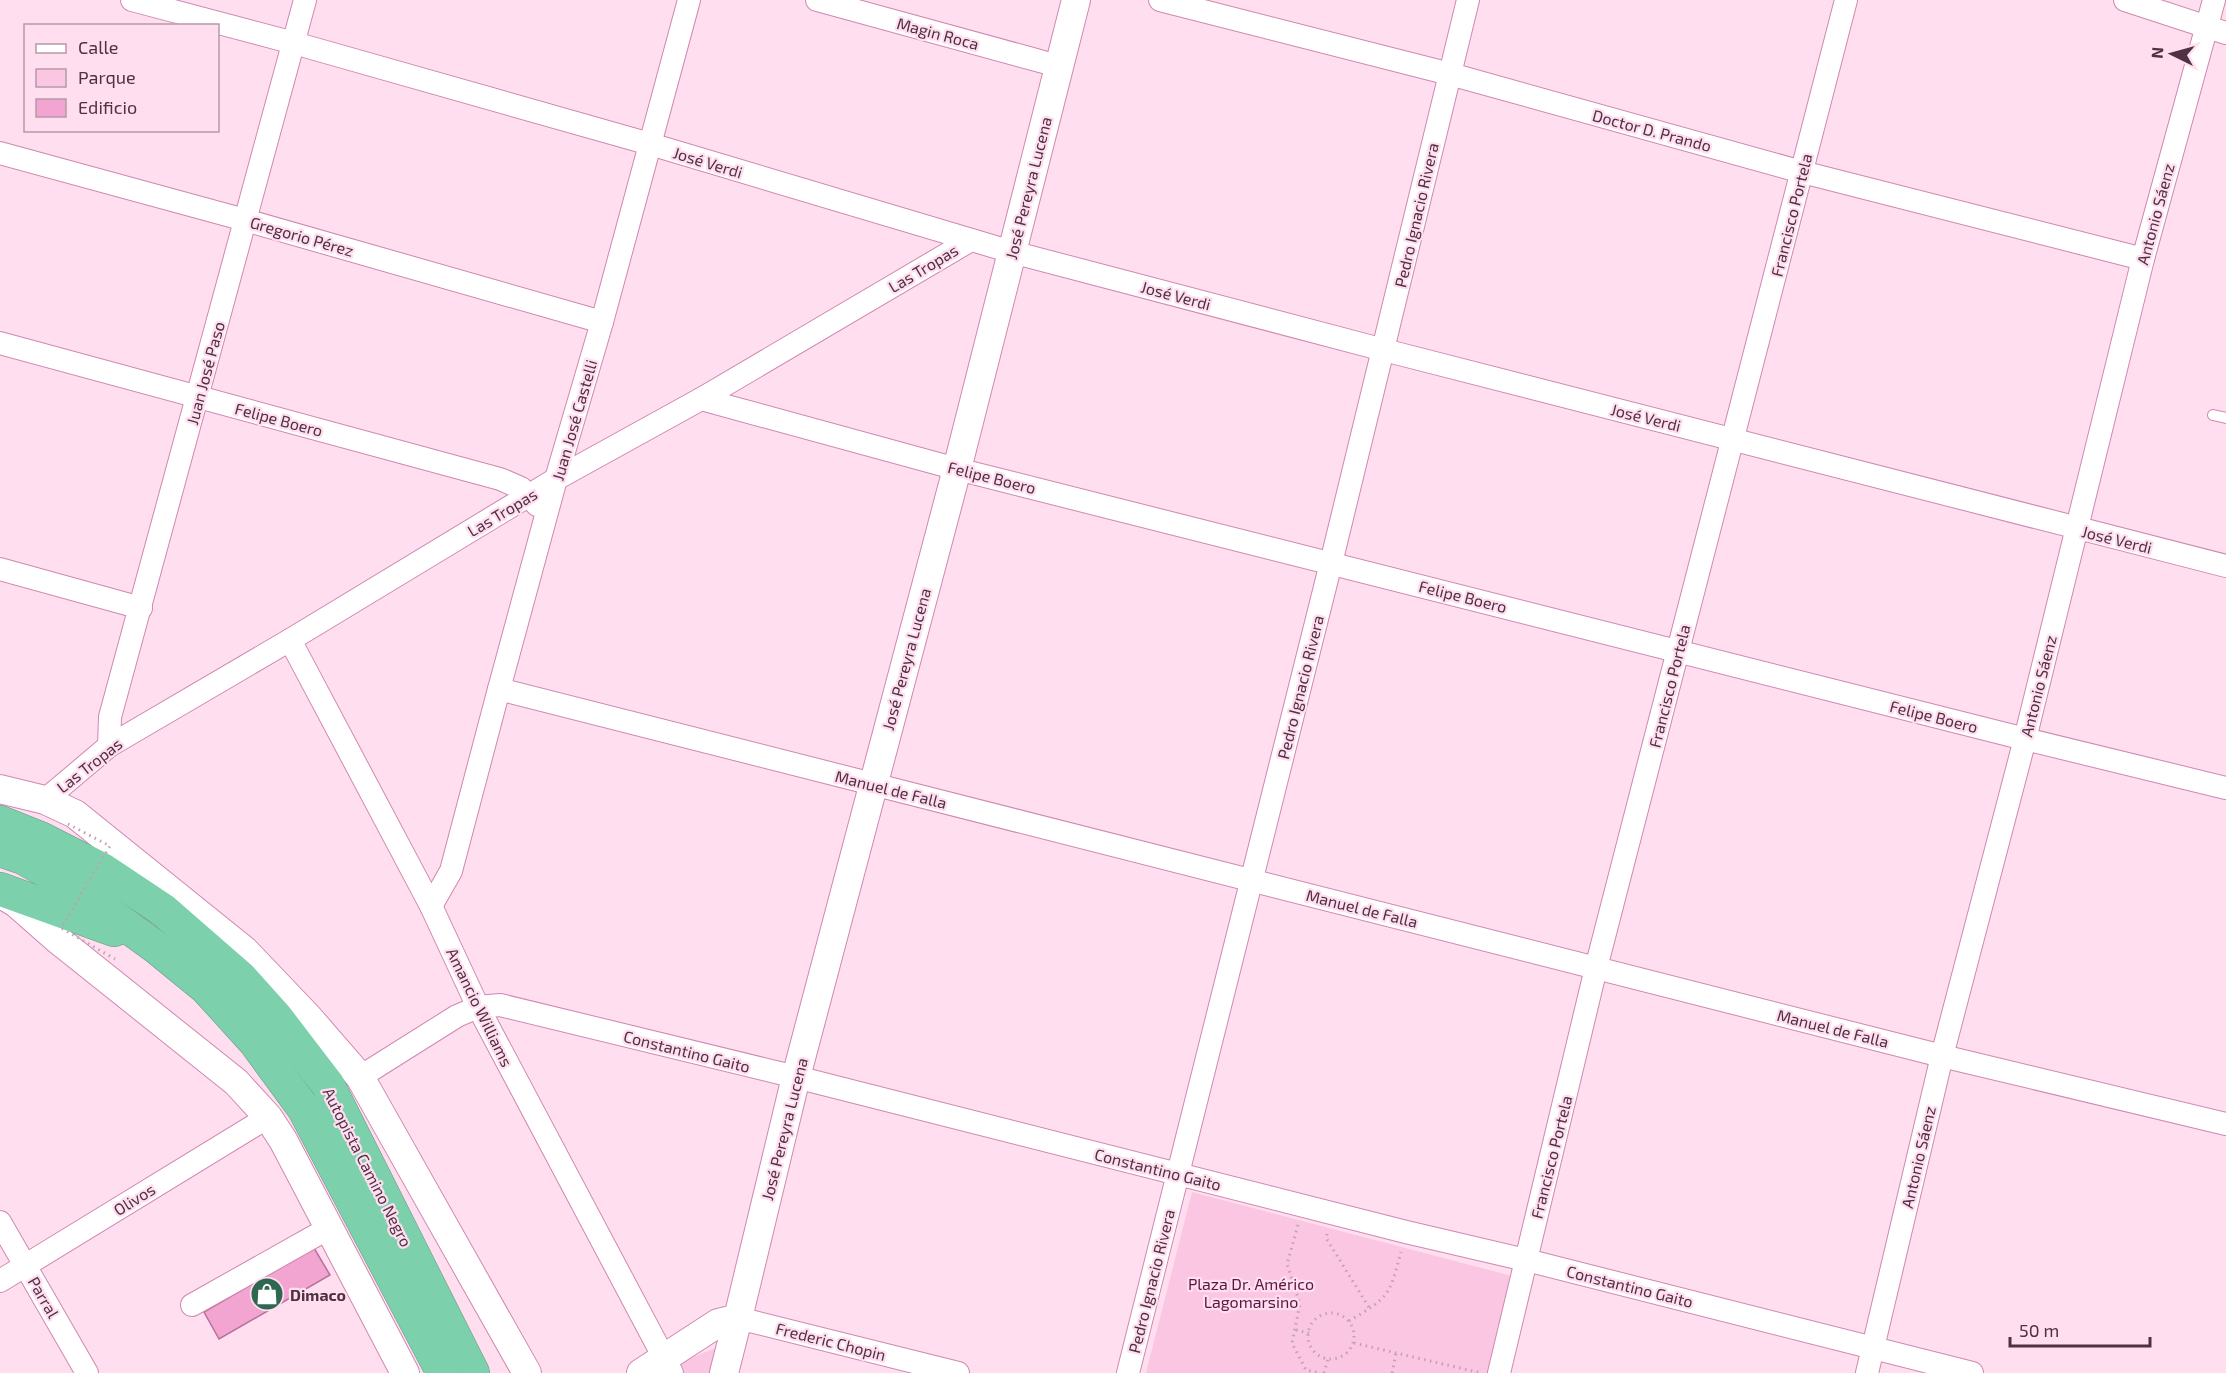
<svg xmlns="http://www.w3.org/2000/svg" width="2226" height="1373" font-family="'Exo 2',sans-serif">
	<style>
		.green { fill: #fac6e2 }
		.building { fill: #f2a5d0; stroke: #b8719a; stroke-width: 1.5 }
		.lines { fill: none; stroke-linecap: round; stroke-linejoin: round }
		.service-casing { stroke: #d187b1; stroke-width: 12 }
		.minor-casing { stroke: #d187b1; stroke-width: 24 }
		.tertiary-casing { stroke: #d187b1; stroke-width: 30 }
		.motorway-casing { stroke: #6d9887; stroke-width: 34 }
		.path { stroke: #c1a1b2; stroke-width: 3; stroke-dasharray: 1.5 4.5; stroke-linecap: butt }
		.service { stroke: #fff; stroke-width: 10 }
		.minor { stroke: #fff; stroke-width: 22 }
		.tertiary { stroke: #fff; stroke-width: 28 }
		.motorway { stroke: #7cd0ac; stroke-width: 33 }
		.path-bridge { stroke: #c1a1b2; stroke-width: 3; stroke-dasharray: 1.5 4.5; stroke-linecap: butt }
		.labels { text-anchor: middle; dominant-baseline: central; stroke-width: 4.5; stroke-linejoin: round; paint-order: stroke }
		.street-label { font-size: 16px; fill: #503143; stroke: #fedeef }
		.park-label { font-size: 16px; fill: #5a1542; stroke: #fedeef }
		.poi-label { font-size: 16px; font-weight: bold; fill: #503143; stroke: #fedeef; text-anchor: start }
	</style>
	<rect width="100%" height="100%" fill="#fedeef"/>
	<g class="green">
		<path d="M1192,1192l320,84 -25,97h-341z"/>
		<path d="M716,1348l-7,25h-25l-6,-10z"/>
	</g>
	<path class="building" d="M314,1248l16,27 -111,64 -15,-27z"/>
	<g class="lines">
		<defs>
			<path id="service" d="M2213,415l13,3"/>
			<g id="minor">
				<path d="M132,0l162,43 356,101 362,108 372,98 842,216"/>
				<path d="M817,0l241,66"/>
				<path d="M1160,0l290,74 352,98 341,87"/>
				<path d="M2125,0l101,33"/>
				<path d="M0,153l245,67 357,102"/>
				<path d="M0,343l500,136 21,9 16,17"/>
				<path d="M701,399l256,70 1068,270 201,49"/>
				<path d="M0,569l141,39"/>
				<path d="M290,640l141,266 47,101 194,366"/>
				<path d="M499,689l1443,367 284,68"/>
				<path d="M109,746l1,-29 195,-717"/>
				<path d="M45,800l64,-54 181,-106 266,-161 145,-80 270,-159"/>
				<path d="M431,906l20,-35 48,-182 57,-210 46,-157 87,-322"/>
				<path d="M360,1077l97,-61 21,-9 22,-2 296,72 610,155 120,28 446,113"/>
				<path d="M0,1222l87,151"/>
				<path d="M0,1281l268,-164"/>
				<path d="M192,1305l137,-77"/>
				<path d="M738,1318l220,55"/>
				<path d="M1128,1373l203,-810 137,-563"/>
				<path d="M1499,1373l97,-405 250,-968"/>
				<path d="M1867,1373l75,-317 83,-317 118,-480 71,-259"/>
			</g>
			<g id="tertiary">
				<path d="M0,789l45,11 30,14 170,137 63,66 52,60 167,296"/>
				<path d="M4,896l12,7 41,36 179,143 32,35 15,23 122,233"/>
				<path d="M641,1373l77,-50 20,-5 58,-241 161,-608 119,-469"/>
				<path d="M724,1373l14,-55"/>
			</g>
			<g id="motorway">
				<path d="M0,822l40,16 63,32 60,40 78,68 35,39 52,68 145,288"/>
				<path d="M0,850l23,8 43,24 91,66 49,40 49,54 49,67 139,264"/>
				<path d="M0,889l114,41"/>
			</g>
		</defs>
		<use href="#service" class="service-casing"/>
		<use href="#minor" class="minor-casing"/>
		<use href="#tertiary" class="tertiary-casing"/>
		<use href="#motorway" class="motorway-casing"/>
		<g class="path">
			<path d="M1298,1225l-11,39 13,40 -8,39 14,27 14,3"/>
			<path d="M1327,1234l-1,4 44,71"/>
			<circle cx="1331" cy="1336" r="23"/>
			<path d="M1349,1321c40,-24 40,-24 52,-69"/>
			<path d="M1296,1330l13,3"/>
			<path d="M1354,1343l127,30"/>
			<path d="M1324,1373l4,-14"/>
			<path d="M1392,1373l4,-20"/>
		</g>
		<use href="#service" class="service"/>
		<use href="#minor" class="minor"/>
		<use href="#tertiary" class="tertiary"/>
		<use href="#motorway" class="motorway"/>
		<path class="path-bridge" d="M68,824l42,22 -49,82 54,31"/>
	</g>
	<defs>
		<symbol id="shop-disc" viewBox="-11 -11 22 22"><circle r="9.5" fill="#2e6851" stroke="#fedeef"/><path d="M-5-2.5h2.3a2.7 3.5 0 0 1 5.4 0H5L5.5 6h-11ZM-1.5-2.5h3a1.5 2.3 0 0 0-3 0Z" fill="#fff"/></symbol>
	</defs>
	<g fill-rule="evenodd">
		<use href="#shop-disc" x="248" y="1275" width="38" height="38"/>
	</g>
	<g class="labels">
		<g class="street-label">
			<text transform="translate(938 33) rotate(15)">Magin Roca</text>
			<text transform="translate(1652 130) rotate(15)">Doctor D. Prando</text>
			<text transform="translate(708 162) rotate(17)">José Verdi</text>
			<text transform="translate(1028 188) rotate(-76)">José Pereyra Lucena</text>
			<text transform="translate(2155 214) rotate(-75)">Antonio Sáenz</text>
			<text transform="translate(1416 215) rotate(-77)">Pedro Ignacio Rivera</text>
			<text transform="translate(1791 215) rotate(-76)">Francisco Portela</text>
			<text transform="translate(302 236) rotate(16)">Gregorio Pérez</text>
			<text transform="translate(923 268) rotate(-31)">Las Tropas</text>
			<text transform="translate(1176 295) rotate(15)">José Verdi</text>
			<text transform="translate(205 373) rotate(-75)">Juan José Paso</text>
			<text transform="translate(1646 417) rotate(14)">José Verdi</text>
			<text transform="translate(279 419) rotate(15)">Felipe Boero</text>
			<text transform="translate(574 420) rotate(-74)">Juan José Castelli</text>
			<text transform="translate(992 477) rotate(14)">Felipe Boero</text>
			<text transform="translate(502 512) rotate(-31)">Las Tropas</text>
			<text transform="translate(2117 539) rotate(14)">José Verdi</text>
			<text transform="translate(1463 596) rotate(14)">Felipe Boero</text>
			<text transform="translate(906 659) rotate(-75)">José Pereyra Lucena</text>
			<text transform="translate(1669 686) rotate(-76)">Francisco Portela</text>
			<text transform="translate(2038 686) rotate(-76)">Antonio Sáenz</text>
			<text transform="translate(1300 687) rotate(-76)">Pedro Ignacio Rivera</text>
			<text transform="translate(1934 716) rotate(14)">Felipe Boero</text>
			<text transform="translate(89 765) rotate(-38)">Las Tropas</text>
			<text transform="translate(891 789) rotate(14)">Manuel de Falla</text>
			<text transform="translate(1362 908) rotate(14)">Manuel de Falla</text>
			<text transform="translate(480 1007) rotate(64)">Amancio Williams</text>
			<text transform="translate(1833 1028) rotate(14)">Manuel de Falla</text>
			<text transform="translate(687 1051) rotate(14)">Constantino Gaito</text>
			<text transform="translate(784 1129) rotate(-76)">José Pereyra Lucena</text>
			<text transform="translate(1551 1157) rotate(-76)">Francisco Portela</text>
			<text transform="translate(1918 1157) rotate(-77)">Antonio Sáenz</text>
			<text transform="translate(368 1167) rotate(63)">Autopista Camino Negro</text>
			<text transform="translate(1158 1169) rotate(14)">Constantino Gaito</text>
			<text transform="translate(134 1199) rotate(-32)">Olivos</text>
			<text transform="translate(1151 1281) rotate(-76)">Pedro Ignacio Rivera</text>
			<text transform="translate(1630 1286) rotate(14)">Constantino Gaito</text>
			<text transform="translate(44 1297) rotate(60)">Parral</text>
			<text transform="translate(831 1341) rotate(14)">Frederic Chopin</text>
		</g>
		<g class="park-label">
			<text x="1251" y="1283">Plaza Dr. Américo<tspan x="1251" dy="18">Lagomarsino</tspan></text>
		</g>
		<g class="poi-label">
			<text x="290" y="1294">Dimaco</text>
		</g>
	</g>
	<rect x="24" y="24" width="195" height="108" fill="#fedeef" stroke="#b899aa" stroke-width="1.5"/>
	<rect x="36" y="44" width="30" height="9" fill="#ffffff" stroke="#b899aa" stroke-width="1.5"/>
	<text x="78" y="54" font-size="18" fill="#503143">Calle</text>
	<rect x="36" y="69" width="30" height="18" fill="#fac6e2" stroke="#b899aa" stroke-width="1.5"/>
	<text x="78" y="84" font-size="18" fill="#503143">Parque</text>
	<rect x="36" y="99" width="30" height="18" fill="#f2a5d0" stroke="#b899aa" stroke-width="1.5"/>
	<text x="78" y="114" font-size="18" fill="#503143">Edificio</text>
	<g transform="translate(2172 54) rotate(275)" stroke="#fedeef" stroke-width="4.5" paint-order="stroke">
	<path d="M0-4.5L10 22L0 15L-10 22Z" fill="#503143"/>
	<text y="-9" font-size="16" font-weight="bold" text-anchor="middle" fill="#503143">N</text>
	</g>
	<path d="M2010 1337v9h140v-9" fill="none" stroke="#503143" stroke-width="3"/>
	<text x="2019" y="1337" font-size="18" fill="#503143" stroke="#fedeef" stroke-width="4.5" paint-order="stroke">50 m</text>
</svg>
